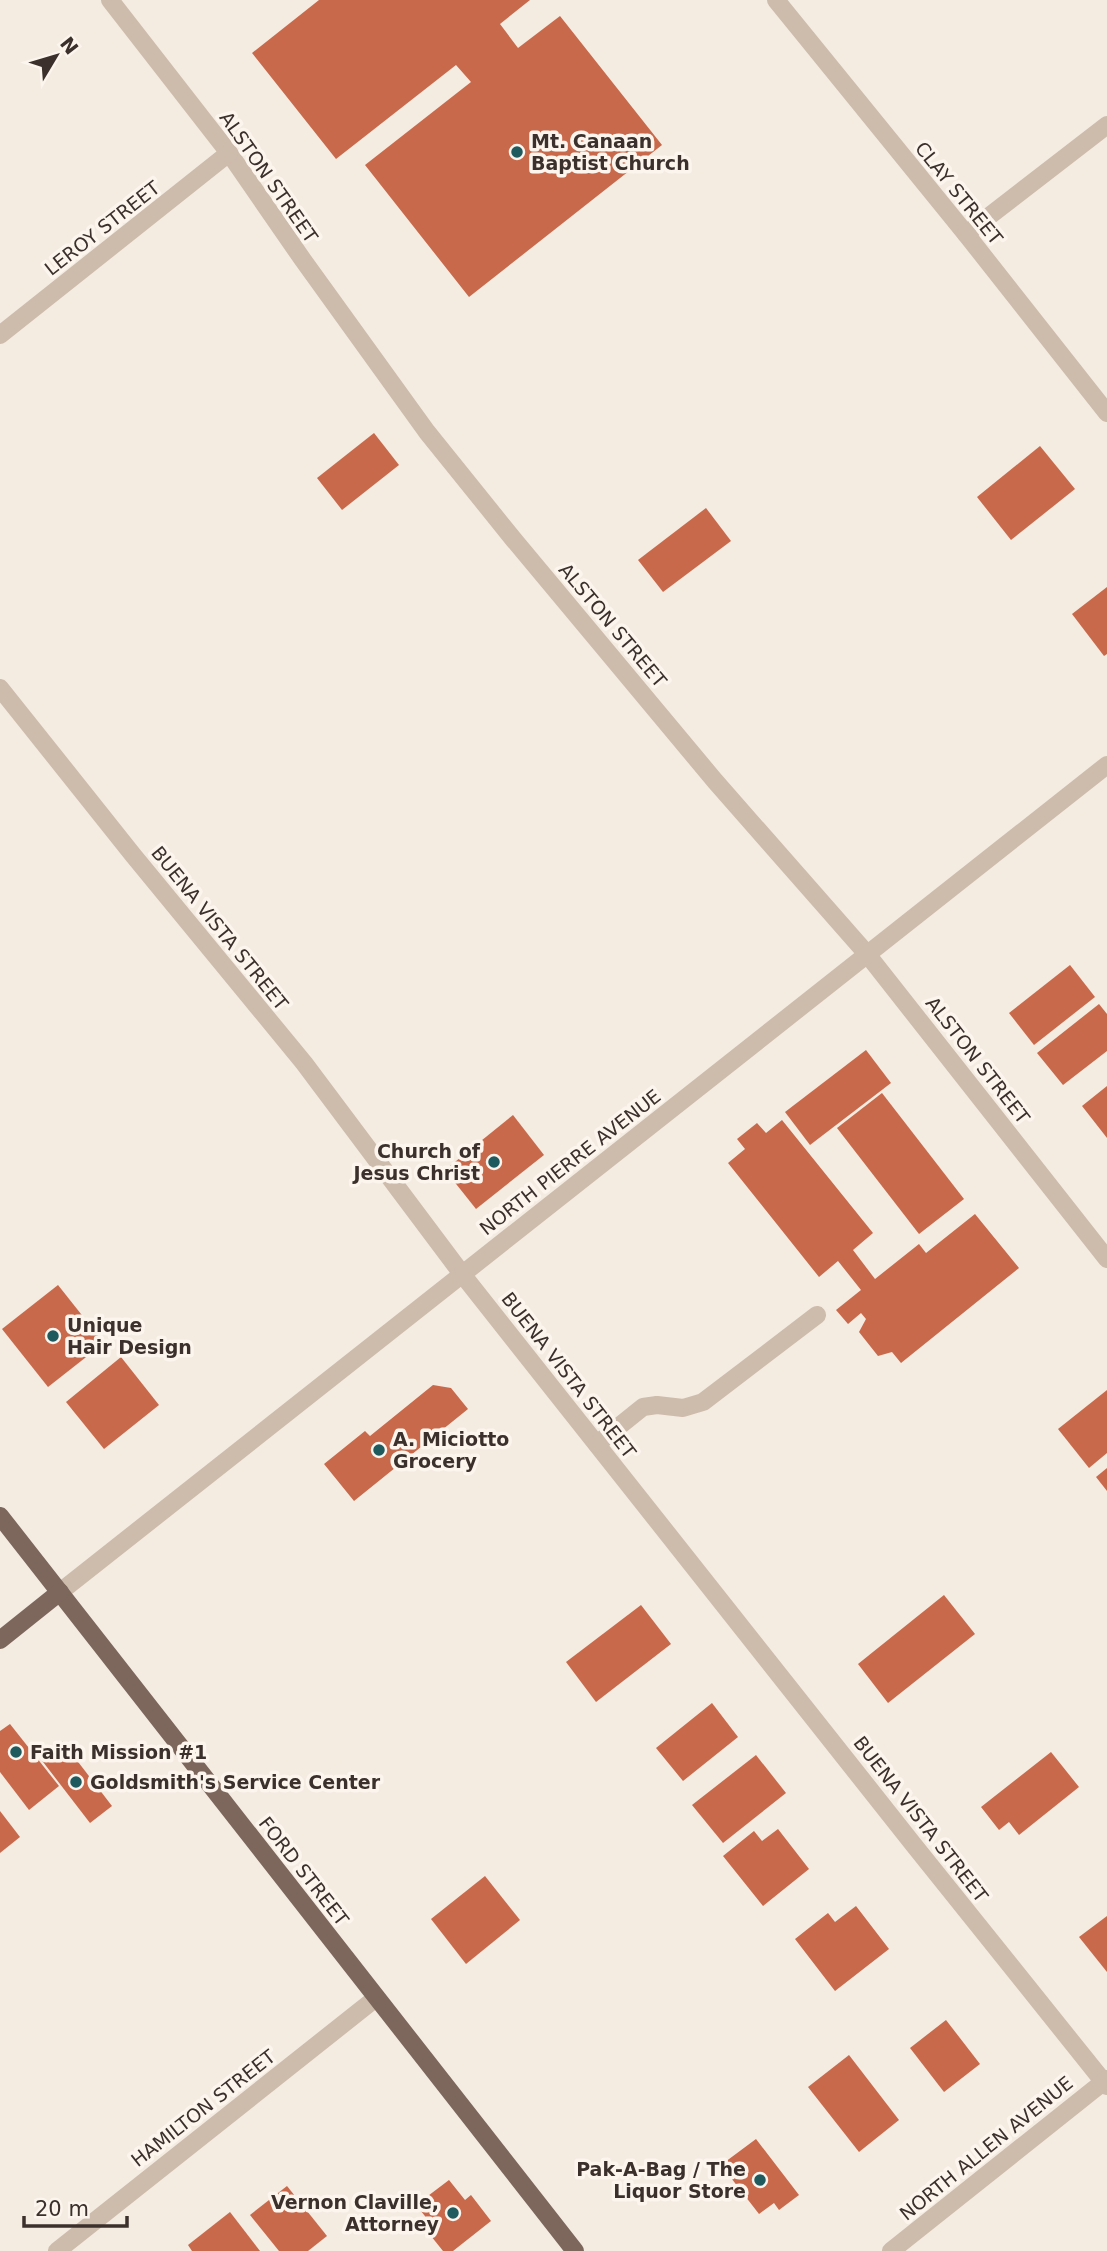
<svg xmlns="http://www.w3.org/2000/svg" width="1107" height="2251" font-family="'DejaVu Sans',sans-serif">
	<style>
		.building { fill: #c8694b }
		.lines { fill: none; stroke-linecap: round; stroke-linejoin: round }
		.minor { stroke: #cdbbac; stroke-width: 18 }
		.major { stroke: #7d675c; stroke-width: 18 }
		.poi-dot { fill: #1f5a5e; stroke: #fbf5ee; stroke-width: 2.5 }
		.labels { text-anchor: middle; dominant-baseline: central; stroke-width: 7; stroke-linejoin: round; paint-order: stroke }
		.poi-label { font-size: 19px; font-weight: bold; fill: #3b302b; stroke: #fbf5ee; text-anchor: start }
		.street-label { font-size: 19px; fill: #3b302b; stroke: #fbf5ee }
	</style>
	<rect width="100%" height="100%" fill="#f4ebe1"/>
	<g class="building">
		<path d="M319,0h211l-30,24 18,24 42,-32 102,129 -193,152 -104,-132 106,-83 -15,-17 -120,94 -84,-106z"/>
		<path d="M374,433l25,32 -57,45 -25,-32z"/>
		<path d="M1040,446l35,43 -64,51 -34,-43z"/>
		<path d="M706,508l25,33 -68,51 -25,-32z"/>
		<path d="M1107,587v67l-3,2 -32,-42z"/>
		<path d="M1070,965l25,32 -61,48 -25,-32z"/>
		<path d="M1099,1004l8,10v37l-44,34 -26,-32z"/>
		<path d="M866,1050l25,33 -81,62 -25,-33z"/>
		<path d="M1107,1086v52l-25,-32z"/>
		<path d="M882,1093l82,106 -45,35 -82,-106z"/>
		<path d="M513,1115l31,40 -68,54 -31,-39z"/>
		<path d="M782,1120l91,113 -20,17 22,29 44,-35 7,9 49,-39 44,54 -118,95 -9,-11 -14,4 -19,-24 7,-13 -5,-6 -13,11 -12,-14 25,-20 -23,-29 -19,16 -91,-114 17,-14 -8,-10 20,-16 9,10z"/>
		<path d="M58,1285l46,58 -56,44 -46,-58z"/>
		<path d="M121,1357l38,48 -55,44 -38,-47z"/>
		<path d="M433,1385l18,3 17,21 -114,92 -30,-37 41,-33 5,5z"/>
		<path d="M1107,1390v63l-18,15 -31,-39z"/>
		<path d="M1107,1468v23l-11,-14z"/>
		<path d="M944,1595l31,39 -87,69 -30,-39z"/>
		<path d="M641,1605l30,39 -75,58 -30,-40z"/>
		<path d="M712,1703l26,34 -55,44 -27,-33z"/>
		<path d="M10,1724l49,62 -30,24 -29,-38v-41z"/>
		<path d="M62,1741l50,65 -22,17 -50,-65z"/>
		<path d="M1051,1752l28,35 -60,48 -10,-13 -10,8 -18,-23z"/>
		<path d="M756,1755l30,38 -63,50 -31,-38z"/>
		<path d="M0,1811l20,26 -20,16z"/>
		<path d="M778,1829l31,40 -46,37 -40,-50 31,-25 8,10z"/>
		<path d="M485,1876l35,44 -54,44 -35,-45z"/>
		<path d="M856,1906l33,43 -54,42 -40,-52 33,-26 7,9z"/>
		<path d="M1107,1916v56l-28,-35z"/>
		<path d="M946,2020l34,44 -36,28 -34,-44z"/>
		<path d="M849,2055l50,65 -40,32 -51,-65z"/>
		<path d="M756,2139l43,56 -20,15 -5,-7 -15,11 -38,-49z"/>
		<path d="M449,2180l16,20 6,-5 20,26 -38,30h-10l-16,-20 6,-5 -17,-21z"/>
		<path d="M287,2186l40,50 -19,15h-29l-29,-36z"/>
		<path d="M230,2212l30,39h-68l-4,-6z"/>
	</g>
	<g class="lines">
		<g class="minor">
			<path d="M110,0l119,153 74,107 124,172 87,108 201,241 152,173 240,305"/>
			<path d="M776,0l190,234 141,179"/>
			<path d="M966,234l141,-109"/>
			<path d="M0,335l229,-182"/>
			<path d="M0,688l133,167 171,208 158,211 451,570 194,242"/>
			<path d="M597,1444l46,-37 14,-2 26,3 20,-6 114,-87"/>
			<path d="M60,1592l1047,-827"/>
			<path d="M57,2251l319,-253"/>
			<path d="M891,2251l216,-172"/>
		</g>
		<g class="major">
			<path d="M0,1516l575,735"/>
			<path d="M0,1640l60,-48"/>
		</g>
	</g>
	<g class="poi-dot">
		<circle cx="517" cy="152" r="7"/>
		<circle cx="494" cy="1162" r="7"/>
		<circle cx="53" cy="1336" r="7"/>
		<circle cx="379" cy="1450" r="7"/>
		<circle cx="16" cy="1752" r="7"/>
		<circle cx="76" cy="1782" r="7"/>
		<circle cx="760" cy="2180" r="7"/>
		<circle cx="453" cy="2213" r="7"/>
	</g>
	<g class="labels">
		<g class="poi-label">
			<text x="531" y="141">Mt. Canaan<tspan x="531" dy="22">Baptist Church</tspan></text>
			<text x="480" y="1151" text-anchor="end">Church of<tspan x="480" dy="22">Jesus Christ</tspan></text>
			<text x="67" y="1325">Unique<tspan x="67" dy="22">Hair Design</tspan></text>
			<text x="393" y="1439">A. Miciotto<tspan x="393" dy="22">Grocery</tspan></text>
			<text x="30" y="1752">Faith Mission #1</text>
			<text x="90" y="1782">Goldsmith's Service Center</text>
			<text x="746" y="2169" text-anchor="end">Pak-A-Bag / The<tspan x="746" dy="22">Liquor Store</tspan></text>
			<text x="439" y="2202" text-anchor="end">Vernon Claville,<tspan x="439" dy="22">Attorney</tspan></text>
		</g>
		<g class="street-label">
			<text transform="translate(269 177) rotate(55)">ALSTON STREET</text>
			<text transform="translate(959 193) rotate(51)">CLAY STREET</text>
			<text transform="translate(102 228) rotate(-38)">LEROY STREET</text>
			<text transform="translate(613 625) rotate(50)">ALSTON STREET</text>
			<text transform="translate(220 928) rotate(51)">BUENA VISTA STREET</text>
			<text transform="translate(978 1060) rotate(52)">ALSTON STREET</text>
			<text transform="translate(570 1162) rotate(-38)">NORTH PIERRE AVENUE</text>
			<text transform="translate(569 1375) rotate(52)">BUENA VISTA STREET</text>
			<text transform="translate(921 1819) rotate(52)">BUENA VISTA STREET</text>
			<text transform="translate(304 1871) rotate(52)">FORD STREET</text>
			<text transform="translate(203 2108) rotate(-38)">HAMILTON STREET</text>
			<text transform="translate(986 2148) rotate(-39)">NORTH ALLEN AVENUE</text>
		</g>
	</g>
	<g transform="translate(56 56) rotate(52)" stroke="#fbf5ee" stroke-width="5" paint-order="stroke">
	<path d="M0-5L12 26L0 18L-12 26Z" fill="#3b302b"/>
	<text y="-10" font-size="19" font-weight="bold" text-anchor="middle" fill="#3b302b">N</text>
	</g>
	<path d="M24 2216v10h103v-10" fill="none" stroke="#3b302b" stroke-width="3.5"/>
	<text x="35" y="2216" font-size="21" fill="#3b302b" stroke="#fbf5ee" stroke-width="5" paint-order="stroke">20 m</text>
</svg>
